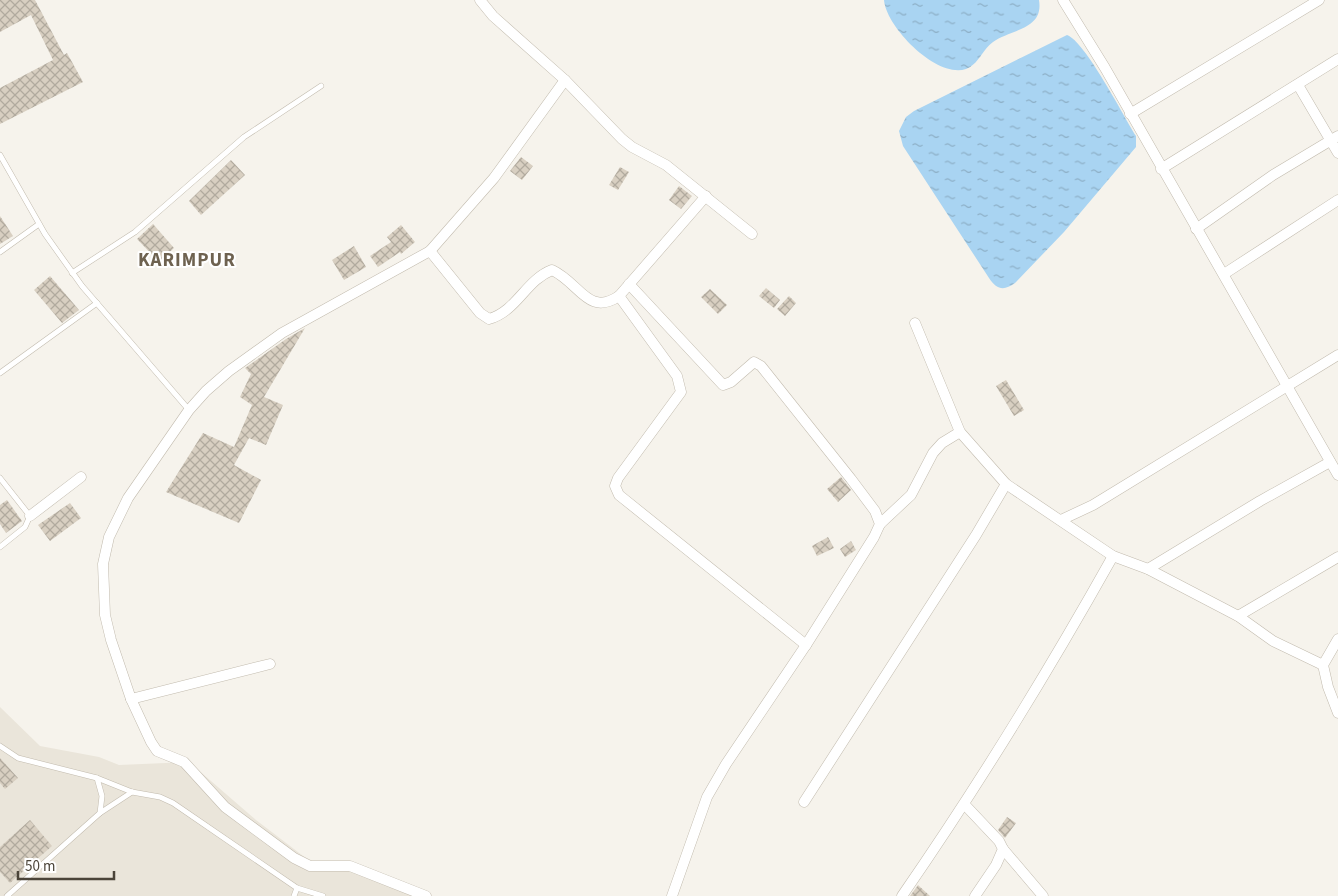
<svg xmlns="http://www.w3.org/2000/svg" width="1338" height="896" font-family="'Source Sans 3',sans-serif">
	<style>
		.residential { fill: #eae5da }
		.water { fill: url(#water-ripples) }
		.building { fill: url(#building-cross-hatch) }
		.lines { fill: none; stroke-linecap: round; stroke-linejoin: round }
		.lane-casing { stroke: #c2bbae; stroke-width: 6 }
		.street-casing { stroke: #c2bbae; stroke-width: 11 }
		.lane { stroke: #fff; stroke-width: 5 }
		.street { stroke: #fff; stroke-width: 10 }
		.labels { text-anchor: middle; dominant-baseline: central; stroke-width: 4; stroke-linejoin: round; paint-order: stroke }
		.district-label { font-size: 19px; font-weight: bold; letter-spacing: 1px; fill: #6e6250; stroke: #fff }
	</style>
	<defs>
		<pattern id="water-ripples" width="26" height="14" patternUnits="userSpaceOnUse" patternTransform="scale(1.25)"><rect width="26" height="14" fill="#a9d4f2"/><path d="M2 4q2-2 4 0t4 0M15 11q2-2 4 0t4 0" fill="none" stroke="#8caec5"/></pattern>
		<pattern id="building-cross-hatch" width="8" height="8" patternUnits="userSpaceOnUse" patternTransform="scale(1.25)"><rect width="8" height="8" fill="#d8cfc1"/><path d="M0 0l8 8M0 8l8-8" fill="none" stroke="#b1aa9e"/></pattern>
	</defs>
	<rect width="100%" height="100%" fill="#f6f3ec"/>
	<path class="residential" d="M0,707l40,39 59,11 20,8 70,-3 67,58 55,42 38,7 65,27h-414z"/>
	<g class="water">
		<path d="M884,0h155c5,30 -28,29 -46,42 -10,7 -15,23 -27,27 -29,10 -80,-42 -82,-69z"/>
		<path d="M1067,35c18,6 57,82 69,101v11l-72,85 -49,51c-11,8 -18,7 -26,-5l-86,-132 -4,-15 7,-14 8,-6z"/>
	</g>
	<g class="building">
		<path d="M0,0h35l29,55 3,-2 16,29 -83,42v-36l53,-28 -22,-45 -31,17z"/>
		<path d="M521,157l12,9 -11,14 -12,-9z"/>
		<path d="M231,160l14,15 -44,40 -12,-14z"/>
		<path d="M620,167l9,5 -11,18 -9,-5z"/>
		<path d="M679,186l13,10 -11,13 -12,-9z"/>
		<path d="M0,216l13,20 -13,8z"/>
		<path d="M153,224l21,24 -15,14 -22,-23z"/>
		<path d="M401,225l14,17 -14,12 -1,-2 -22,15 -8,-11 21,-14 -4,-5z"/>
		<path d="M354,246l12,21 -22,13 -12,-20z"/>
		<path d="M50,276l29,34 -17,13 -28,-33z"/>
		<path d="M766,288l14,12 -6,8 -15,-12z"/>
		<path d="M710,289l17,16 -9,9 -17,-17z"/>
		<path d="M789,296l7,7 -11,13 -8,-7z"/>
		<path d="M305,328l-41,69 19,8 -17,40 -17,-7 -15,27 27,15 -22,43 -73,-31 37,-59 31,14 18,-42 -12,-8 11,-23 -6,-6 41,-29z"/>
		<path d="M1006,380l18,30 -10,6 -18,-30z"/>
		<path d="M841,477l10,13 -13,12 -11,-13z"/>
		<path d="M7,500l15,21 -16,12 -6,-9v-19z"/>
		<path d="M70,503l11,15 -31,23 -12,-16z"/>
		<path d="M828,537l6,11 -17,8 -5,-10z"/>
		<path d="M851,541l5,9 -11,7 -5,-8z"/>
		<path d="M0,758l18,20 -13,11 -5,-6z"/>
		<path d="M1007,817l9,6 -11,15 -7,-8z"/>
		<path d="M30,820l22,26 -42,37 -10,-11v-25z"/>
		<path d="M918,885l12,11h-20z"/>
	</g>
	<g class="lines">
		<defs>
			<g id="lane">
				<path d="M0,155l45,79 37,52 107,124"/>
				<path d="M0,252l39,-28"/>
				<path d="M72,273l63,-41 109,-95 77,-51"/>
				<path d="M0,373l97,-70"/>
				<path d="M0,478l30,38 -5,11 -25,20"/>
				<path d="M0,746l18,12 79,20 5,18 -2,17 -93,83"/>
				<path d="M97,778l35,14 28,5 13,6 124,85 26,8"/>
				<path d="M100,813l32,-21"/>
				<path d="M294,896l3,-8"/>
			</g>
			<g id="street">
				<path d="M480,0l13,16 72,64 57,59 10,8 34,18 86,69"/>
				<path d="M1063,0l42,68 233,407"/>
				<path d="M1298,85l40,68"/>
				<path d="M1130,114l189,-114"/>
				<path d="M1161,169l177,-110"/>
				<path d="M1196,229l77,-54 65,-39"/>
				<path d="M430,251l50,62 9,6c28,-8 37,-39 63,-49 28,13 36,47 67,26l87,-100"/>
				<path d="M1224,274l114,-74"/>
				<path d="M629,284l94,101 8,-3 23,-20 7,4 90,113 24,32 5,13 -6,13 -68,108 -80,119 -19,33 -35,99"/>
				<path d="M619,296l58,80 4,16 -63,86 -3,8 4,9 187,150"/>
				<path d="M915,323l45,109 46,52 107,72 35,13 90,47 35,25 50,24"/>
				<path d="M30,516l51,-39"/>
				<path d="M1061,520l32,-15 245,-150"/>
				<path d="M880,524l31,-29 22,-42 9,-10 18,-11"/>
				<path d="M1148,569l112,-68 70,-39"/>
				<path d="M1238,616l100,-59"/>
				<path d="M1338,639l-15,26 5,22 10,26"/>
				<path d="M131,699l139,-35"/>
				<path d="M804,802l172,-267 30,-51"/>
				<path d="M965,805l34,36 4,8 -7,16 -21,31"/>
				<path d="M1003,849l40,47"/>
				<path d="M426,896l-76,-30h-40l-16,-8 -69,-51 -41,-45 -27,-11 -6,-9 -20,-43 -20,-59 -6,-25 -2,-51 6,-27 19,-39 61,-88 17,-19 23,-20 53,-38 148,-82 64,-73 71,-98"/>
				<path d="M902,896c76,-110 146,-224 211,-340"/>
			</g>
		</defs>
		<use href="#lane" class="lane-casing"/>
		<use href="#street" class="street-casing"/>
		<use href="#lane" class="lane"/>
		<use href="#street" class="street"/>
	</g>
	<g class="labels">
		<g class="district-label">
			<text x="187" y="260">KARIMPUR</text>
		</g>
	</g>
	<path d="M18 871v8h96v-8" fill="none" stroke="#4b4439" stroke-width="2.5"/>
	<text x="25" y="871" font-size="15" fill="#4b4439" stroke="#ffffff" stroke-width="4" paint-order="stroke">50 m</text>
</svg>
